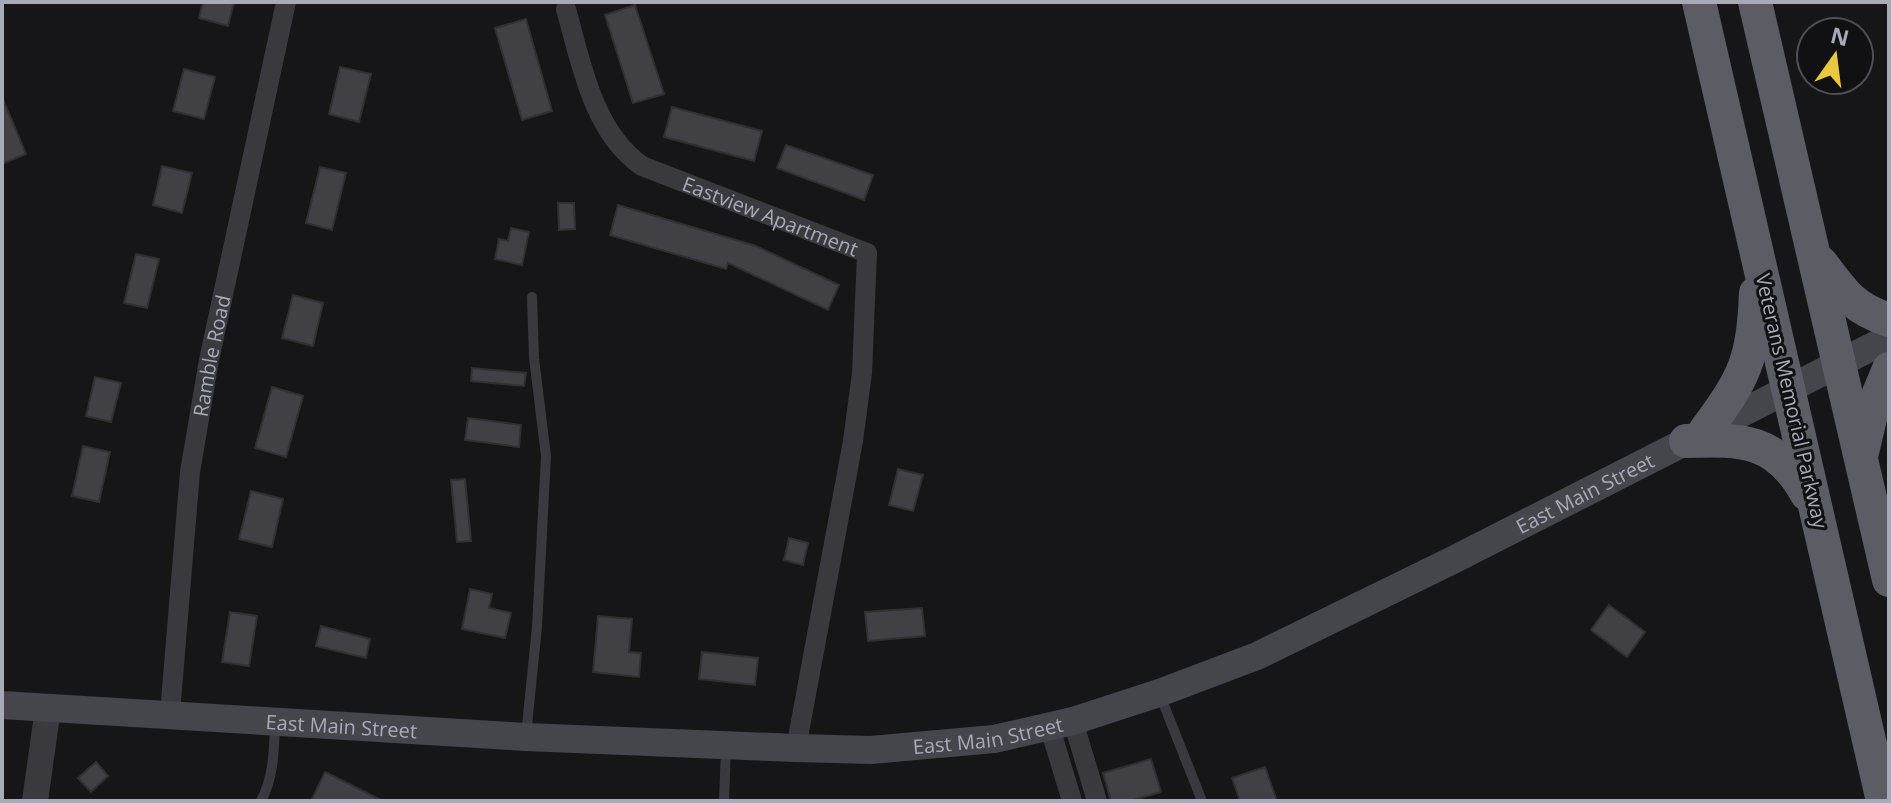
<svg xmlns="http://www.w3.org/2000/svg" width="1891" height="803" font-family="'Open Sans',sans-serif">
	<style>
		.building { fill: #404045; stroke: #303033; stroke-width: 2 }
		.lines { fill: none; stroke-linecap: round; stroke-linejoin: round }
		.service { stroke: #39393e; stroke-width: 10 }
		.minor { stroke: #39393e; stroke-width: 20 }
		.tertiary { stroke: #39393e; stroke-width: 26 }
		.secondary { stroke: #45464c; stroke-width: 28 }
		.trunk { stroke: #5b5c64; stroke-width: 34 }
		.labels { text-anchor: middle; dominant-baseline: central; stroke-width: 6; stroke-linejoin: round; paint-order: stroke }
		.street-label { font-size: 20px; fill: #a8abb7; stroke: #111113 }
	</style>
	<rect width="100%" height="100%" fill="#161618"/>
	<g class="building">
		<path d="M203,2h31l-6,24 -29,-8z"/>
		<path d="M635,5l29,89 -31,9 -28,-88z"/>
		<path d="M526,19l26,92 -30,9 -27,-92z"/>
		<path d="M340,67l31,7 -12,48 -30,-8z"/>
		<path d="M184,69l31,8 -11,42 -31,-8z"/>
		<path d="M2,97l24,57 -24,10z"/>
		<path d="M672,107l90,24 -8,30 -90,-24z"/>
		<path d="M786,145l87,30 -9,25 -87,-32z"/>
		<path d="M162,166l30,7 -10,40 -29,-8z"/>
		<path d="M320,167l26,6 -14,57 -26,-7z"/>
		<path d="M558,203h16l1,26 -16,1z"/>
		<path d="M618,205l138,41 83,39 -11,25 -100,-47 -2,6 -116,-34z"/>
		<path d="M511,228l18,4 -7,33 -27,-6 4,-20 9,2z"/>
		<path d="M136,254l23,5 -12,49 -23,-5z"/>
		<path d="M293,295l30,8 -10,43 -31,-8z"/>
		<path d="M472,368l54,5 -2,13 -53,-5z"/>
		<path d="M95,377l26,6 -10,39 -25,-6z"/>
		<path d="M272,387l31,9 -17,61 -31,-9z"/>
		<path d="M468,418l53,7 -2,22 -54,-7z"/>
		<path d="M83,446l27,6 -11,50 -27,-6z"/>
		<path d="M898,469l25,6 -10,36 -24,-6z"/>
		<path d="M465,479l6,62 -14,1 -6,-62z"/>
		<path d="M251,491l32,8 -11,48 -33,-8z"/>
		<path d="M789,538l19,5 -5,22 -19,-5z"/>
		<path d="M470,589l22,5 -3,14 22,5 -6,25 -43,-9z"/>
		<path d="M1609,605l36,27 -18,25 -36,-27z"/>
		<path d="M922,608l3,28 -57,5 -3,-29z"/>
		<path d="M230,612l27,4 -8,50 -27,-4z"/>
		<path d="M598,616l34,3 -3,33 12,1 -2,24 -46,-5z"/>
		<path d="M321,626l49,13 -4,19 -50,-12z"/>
		<path d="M702,652l56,6 -3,27 -56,-6z"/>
		<path d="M1151,759l10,33 -31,9h-19l-8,-28z"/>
		<path d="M96,762l12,14 -17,16 -13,-14z"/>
		<path d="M1265,767l12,34h-37l-8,-23z"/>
		<path d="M325,772l58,29h-72z"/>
	</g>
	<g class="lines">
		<g class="service">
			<path d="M1160,695l42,106"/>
			<path d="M526,735l11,-108 9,-171 -12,-98 -2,-61"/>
			<path d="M261,801c13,-24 13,-52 14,-78"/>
			<path d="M724,801l2,-54"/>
		</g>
		<g class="minor">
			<path id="s1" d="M566,9c15,54 27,123 76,157l225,87 -5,120 -9,68 -57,307"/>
			<path id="s2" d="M170,713l20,-241 19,-112 77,-358"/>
			<path d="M1073,721l24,80"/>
			<path d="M1050,728l22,73"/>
		</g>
		<path class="tertiary" d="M35,801l13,-93"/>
		<path class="secondary" id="s3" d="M2,705l524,32 270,11 75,2 123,-11 79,-18 86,-28 98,-37 196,-96 436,-222"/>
		<g class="trunk">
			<path d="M1699,2l184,799"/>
			<path d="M1755,2l134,578"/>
			<path d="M1821,263c22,29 31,45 68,57"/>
			<path d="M1705,431c40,-54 48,-70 51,-138"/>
			<path d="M1686,441c56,-2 91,-2 121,53"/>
			<path d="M1862,452l10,-42 17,-41"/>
		</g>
	</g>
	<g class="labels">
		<g class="street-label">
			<text stroke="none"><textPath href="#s1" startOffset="316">Eastview Apartment</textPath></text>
			<text stroke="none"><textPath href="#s2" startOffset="360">Ramble Road</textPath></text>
			<text transform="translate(1792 401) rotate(77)">Veterans Memorial Parkway</text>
			<text stroke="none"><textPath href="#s3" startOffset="1636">East Main Street</textPath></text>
			<text stroke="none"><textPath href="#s3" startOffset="340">East Main Street</textPath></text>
			<text stroke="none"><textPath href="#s3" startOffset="988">East Main Street</textPath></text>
		</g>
	</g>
	<rect width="1891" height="803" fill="none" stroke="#a8abb7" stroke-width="8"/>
	<g transform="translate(1835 56) rotate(14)"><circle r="38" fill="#111113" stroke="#4d4f55" stroke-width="2"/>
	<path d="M0-6L14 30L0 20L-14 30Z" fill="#e8c93d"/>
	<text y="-12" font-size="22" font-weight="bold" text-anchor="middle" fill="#a8abb7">N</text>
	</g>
</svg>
